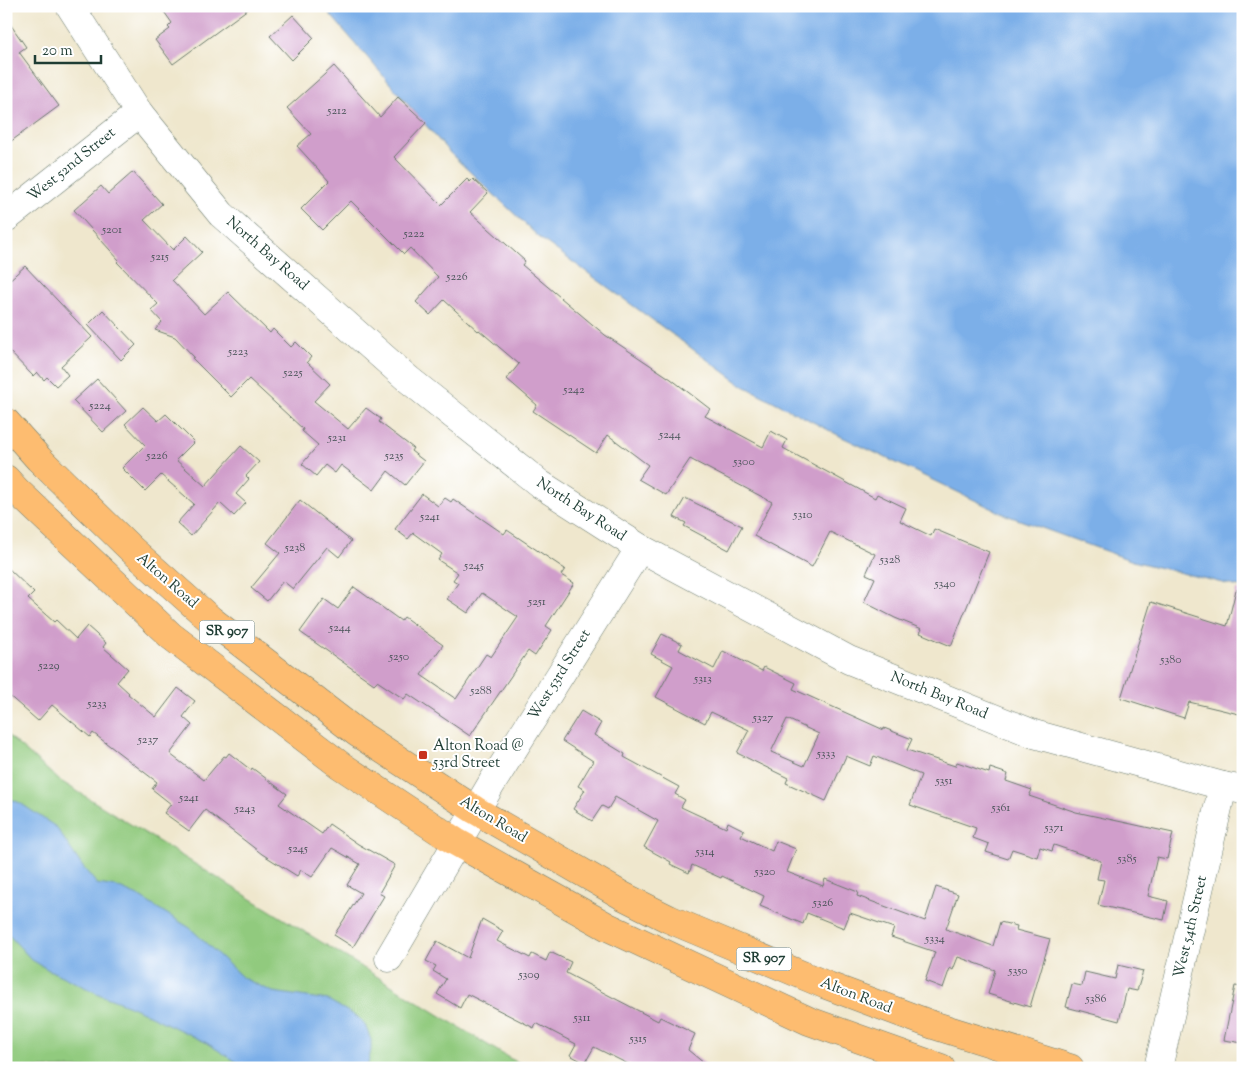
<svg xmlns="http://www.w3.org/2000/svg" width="1249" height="1074" font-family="'Sorts Mill Goudy',serif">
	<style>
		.green { fill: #91ca7e; stroke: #588459 }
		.water { fill: #7bafe8; stroke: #4d768e }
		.building { fill: #d09ecb; fill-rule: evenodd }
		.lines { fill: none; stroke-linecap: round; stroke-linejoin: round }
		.minor-casing { stroke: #68786a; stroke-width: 29 }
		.major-casing { stroke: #68786a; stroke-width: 29 }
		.minor { stroke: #fff; stroke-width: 28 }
		.major { stroke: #fdbc70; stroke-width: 28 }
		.poi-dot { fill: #c8321e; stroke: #fff; stroke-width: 2 }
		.labels { text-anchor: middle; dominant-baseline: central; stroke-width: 4; stroke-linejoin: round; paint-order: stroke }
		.number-label { font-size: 12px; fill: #4b555a }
		.shield { fill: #fff; stroke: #627771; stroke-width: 1 }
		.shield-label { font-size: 14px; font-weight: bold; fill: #1f3d34 }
		.street-label { font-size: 15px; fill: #1f3d34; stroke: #fff }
		.poi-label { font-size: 15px; fill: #1f3d34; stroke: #fff; text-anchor: start }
	</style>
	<rect width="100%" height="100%" fill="#fff"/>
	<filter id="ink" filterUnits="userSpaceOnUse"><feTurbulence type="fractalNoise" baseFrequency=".02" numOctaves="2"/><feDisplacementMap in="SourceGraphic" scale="10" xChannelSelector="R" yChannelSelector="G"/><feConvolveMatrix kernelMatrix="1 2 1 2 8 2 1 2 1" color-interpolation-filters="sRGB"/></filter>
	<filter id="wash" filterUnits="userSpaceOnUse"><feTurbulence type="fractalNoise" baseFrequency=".0096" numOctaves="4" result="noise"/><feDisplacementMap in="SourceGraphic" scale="20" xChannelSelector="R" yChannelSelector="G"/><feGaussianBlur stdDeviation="1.12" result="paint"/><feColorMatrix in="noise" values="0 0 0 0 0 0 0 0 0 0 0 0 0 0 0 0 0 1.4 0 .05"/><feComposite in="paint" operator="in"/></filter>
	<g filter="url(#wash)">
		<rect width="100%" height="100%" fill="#efe7cd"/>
		<path class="green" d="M6,734l53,46 450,278 21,10h-524z"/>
		<g class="water">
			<path d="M323,6h920v582l-110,-27 -127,-46 -166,-79 -98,-51 -202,-147 -90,-85z"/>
			<path d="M6,797l14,6 36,24 26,39 15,18 20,3 21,9 52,32 53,50 30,14 55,8 31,18 6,7 6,15v10l-4,18h-121l-41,-26 -73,-35 -31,-12 -54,-26 -15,-9 -26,-28z"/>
		</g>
		<g id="blocks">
			<g class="building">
				<path d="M160,6h92l-79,58 -18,-24 15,-11 -2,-2 4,-4z"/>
				<path d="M293,15l21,23 -22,22 -22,-24z"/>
				<path d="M6,18l20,29 -7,5 40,54 -53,39v-46l7,-5 -7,-10z"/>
				<path d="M334,66l46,51 18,-20 28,26 -32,34 47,48 26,-26 3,3 3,-3 15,14 -18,19 55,49 -3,4 83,70 66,44 39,30 -5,7 58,31 8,-16 16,9 -4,8 92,50 2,-4 29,14 -6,13 31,15 3,-7 55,23 -38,94 -31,-13 2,-4 -27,-11 -31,-16 11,-24 -9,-4 9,-20 -45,-22 -18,35 -58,-31 18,-34 -82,-43 -24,36 -28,-16 10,-14 -40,-30 -12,18 -63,-42 4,-6 -30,-26 12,-15 -40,-34 -1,1 -34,-31 -14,15 -14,-13 22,-25 -28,-29 -6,6 -53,-53 -29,29 -21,-21 28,-28 -32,-35 14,-12 -24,-26z"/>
				<path d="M133,172l29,32 -18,16 29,30 14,-14 15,16 -30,28 32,34 24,-22 42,41 3,-4 18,18 5,-5 15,15 -4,5 23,22 -16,17 34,28 18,-21 15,11 -2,3 34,26 -2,3 13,10 -19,24 -17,-14 -14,19 -33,-25 -6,8 -10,-8 -9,11 -14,-12 16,-19 -16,-14 1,-2 -54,-50 -18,18 -39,-39 2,-1 -19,-20 -20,-7 7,-8 -11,-12 7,-6 -41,-42 2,-2 -45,-50 27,-24 7,8z"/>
				<path d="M25,266l67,71 -31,29 7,9 -12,11 -9,-9 -3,3 -7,-8 -4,4 -27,-28v-65z"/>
				<path d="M103,310l33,35 -15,15 -33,-35z"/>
				<path d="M97,379l29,32 -23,21 -30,-31z"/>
				<path d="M143,407l15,14 8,-7 28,28 -18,18 29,26 36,-40 18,16 -13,14 3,3 -13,15 10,9 -12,13 -14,-13 -29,33 -14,-13 17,-19 -33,-29 -16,16 -23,-23 23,-23 -20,-21z"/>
				<path d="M422,494l16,12 7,-8 6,4 2,-3 51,35 3,-4 58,39 -4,6 13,8 -28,43 6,4 -17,26 -7,-5 -58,85 -62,-42 -4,5 -27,-18 -3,3 -74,-52 24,-33 14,10 16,-22 47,34 3,-4 39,28 -22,30 35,24 30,-45 5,3 27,-40 -36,-24 -14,20 -21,-14 11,-16 -5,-3 5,-7 -20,-13 4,-6 -29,-21 -5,6 -13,-10z"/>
				<path d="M685,498l57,28 -13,24 -45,-24 2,-3 -12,-6z"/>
				<path d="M300,500l51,41 -12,16 -12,-10 -34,42 -10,-8 -16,20 -16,-13 29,-35 -13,-10z"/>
				<path d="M6,566l28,27 -6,6 26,23 2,-2 20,19 11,-13 19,17 -3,4 25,22 -11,13 12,11 -1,1 28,23 22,-29 17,13 -12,16 9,8 -22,29 34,26 20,-24 2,1 3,-4 22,17 1,-2 35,26 -8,10 43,30 7,-10 29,20 37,21 -16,28 5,3 -31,51 -19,-12 27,-42 -14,-8 13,-21 -28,-16 -20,29 -11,-7 -4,6 -35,-22 -57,-44 -16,21 -25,-18 7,-9 -19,-15 5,-7 -64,-49 -3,4 -38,-32 -14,16 -32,-28z"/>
				<path d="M1236,590h7v125l-54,-13 -5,16 -63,-20 30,-96 76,24z"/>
				<path d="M662,634l20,10 -3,6 35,19 9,-18 39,20 2,-4 32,16 -3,6 91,41v-2l28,11 -5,11 48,16 2,-4 32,11 1,-5 18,6 -2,7 26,9 -3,6 47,16 97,21 -6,26 -10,-2 -9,39 20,5 -4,19 -66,-15 6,-25 -7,-1 4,-18 -47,-16 -2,6 -12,-4 -3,10 -25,-8 -4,10 -22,-7 3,-8 -16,-6 3,-10 -66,-23 11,-30 -47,-19 -4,10 -24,-10 -20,45 -40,-18 2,-5 -51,-25 12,-23 -38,-18 -6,11 -49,-26 17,-31 -22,-12zM787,719l32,15 -15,32 -33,-14z"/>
				<path d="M581,711l20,12 -7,12 31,19 -1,3 55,30 -4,7 10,6 -4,7 45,21 2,-6 16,8 -3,6 31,15 4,-10 20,8 -9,23 36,14 2,-7 33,13 -1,4 68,25 11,-34 22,7 -12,35 47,17 7,-24 17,4 -1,4 34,9 -20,68 -42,-13 7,-24 -37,-13 -5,13 -3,-2 -7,20 -18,-7 10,-29 -44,-15 3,-9 -44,-15 -6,15 -37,-15 -4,11 -43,-18 4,-10 -42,-20 -1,2 -29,-13 -3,8 -19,-9 1,-2 -27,-15 14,-26 -43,-24 -7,12 -6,-3 -10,15 -19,-12 12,-19 -7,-4 15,-25 -31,-20z"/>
				<path d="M482,919l21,12 -6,10 33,17 2,-4 14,7 4,-9 21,10 -5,11 92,48 2,-4 35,17 -7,16 22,18h-74l-42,-21 -9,16 -15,-8 6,-11 -40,-21 -2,5 -67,-34 -7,14 -23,-14 9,-15 -13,-8 3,-5 -10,-5 11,-20 31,17z"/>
				<path d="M1118,965l25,6 -6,20 -10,-2 -8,32 -53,-14 6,-23 10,2 3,-14 30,7z"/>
				<path d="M1235,986l8,1v56l-19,-3z"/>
			</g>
		</g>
	</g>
	<g filter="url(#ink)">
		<use href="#blocks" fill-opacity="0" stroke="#68786a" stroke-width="1"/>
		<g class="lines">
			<defs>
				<g id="minor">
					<path d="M70,6l69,107 82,101 187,165 132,105 100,64 209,112 185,74 189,52 20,4"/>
					<path d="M6,218l133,-105"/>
					<path d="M389,958l103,-175 148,-235"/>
					<path d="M1158,1068l65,-282"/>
				</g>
				<g id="major">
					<path d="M6,422l33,37 92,90 80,71 145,112 119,78 148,86 46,23 157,66 107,40 137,43"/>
					<path d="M6,479l10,11 155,146 169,129 116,77 152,85 201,94 132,47"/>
				</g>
			</defs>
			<use href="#minor" class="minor-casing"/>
			<use href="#major" class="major-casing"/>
			<use href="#minor" class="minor"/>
			<use href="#major" class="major"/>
		</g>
	</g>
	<rect class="poi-dot" x="418" y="750" width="10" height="10" rx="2.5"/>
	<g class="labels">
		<g class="number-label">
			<text x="337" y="111">5212</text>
			<text x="112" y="230">5201</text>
			<text x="414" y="234">5222</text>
			<text x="160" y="257">5215</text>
			<text x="457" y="277">5226</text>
			<text x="238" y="352">5223</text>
			<text x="293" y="373">5225</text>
			<text x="574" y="390">5242</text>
			<text x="100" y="406">5224</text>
			<text x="670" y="435">5244</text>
			<text x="337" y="438">5231</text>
			<text x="157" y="456">5226</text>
			<text x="394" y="456">5235</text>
			<text x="744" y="462">5300</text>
			<text x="803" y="515">5310</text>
			<text x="430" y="517">5241</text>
			<text x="295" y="548">5238</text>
			<text x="890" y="560">5328</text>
			<text x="474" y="566">5245</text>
			<text x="945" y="584">5340</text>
			<text x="537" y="602">5251</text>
			<text x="340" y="628">5244</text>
			<text x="399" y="657">5250</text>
			<text x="1171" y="660">5380</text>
			<text x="49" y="666">5229</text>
			<text x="703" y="679">5313</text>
			<text x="481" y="691">5288</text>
			<text x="97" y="704">5233</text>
			<text x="763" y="718">5327</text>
			<text x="148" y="740">5237</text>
			<text x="826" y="754">5333</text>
			<text x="944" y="781">5351</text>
			<text x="189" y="798">5241</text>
			<text x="1001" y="808">5361</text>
			<text x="245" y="809">5243</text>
			<text x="1054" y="828">5371</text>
			<text x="298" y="849">5245</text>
			<text x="705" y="852">5314</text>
			<text x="1127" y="859">5385</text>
			<text x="765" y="872">5320</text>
			<text x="823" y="903">5326</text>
			<text x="935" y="939">5334</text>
			<text x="1018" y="971">5350</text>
			<text x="529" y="975">5309</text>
			<text x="1096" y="999">5386</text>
			<text x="582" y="1018">5311</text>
			<text x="638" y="1039">5315</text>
		</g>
		<g class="shield">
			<rect x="199.5" y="620.5" width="55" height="23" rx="4"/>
			<rect x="736.5" y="947.5" width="55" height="23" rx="4"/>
		</g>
		<g class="shield-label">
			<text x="227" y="632">SR 907</text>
			<text x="764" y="959">SR 907</text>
		</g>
		<g class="street-label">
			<text transform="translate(72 165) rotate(-39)">West 52nd Street</text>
			<text transform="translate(267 254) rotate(41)">North Bay Road</text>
			<text transform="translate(581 510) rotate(33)">North Bay Road</text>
			<text transform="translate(167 581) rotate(41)">Alton Road</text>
			<text transform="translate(560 675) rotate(-58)">West 53rd Street</text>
			<text transform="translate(939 696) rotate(22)">North Bay Road</text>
			<text transform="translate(493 820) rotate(31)">Alton Road</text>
			<text transform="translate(1191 927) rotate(-77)">West 54th Street</text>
			<text transform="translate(856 996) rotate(21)">Alton Road</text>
		</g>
		<g class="poi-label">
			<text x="433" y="746">Alton Road @<tspan x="433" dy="17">53rd Street</tspan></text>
		</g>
	</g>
	<rect width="1249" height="1074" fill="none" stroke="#fff" stroke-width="25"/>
	<path d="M35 55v8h66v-8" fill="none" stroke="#1f3d34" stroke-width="2.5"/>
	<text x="42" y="55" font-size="15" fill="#1f3d34" stroke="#ffffff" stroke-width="4" paint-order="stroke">20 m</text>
</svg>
